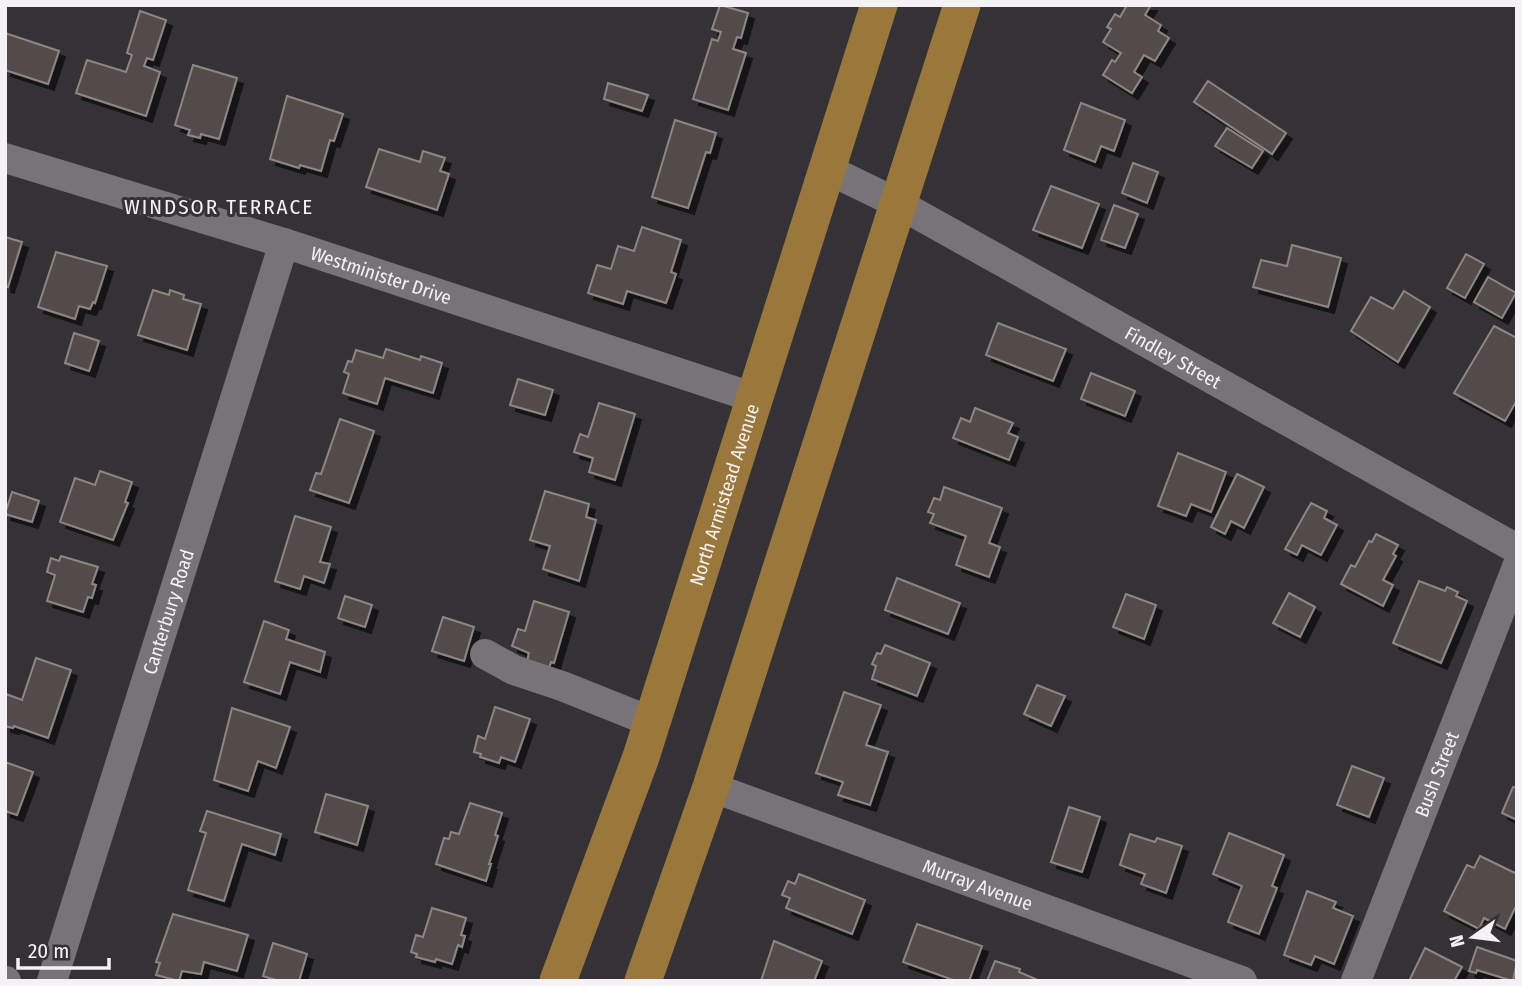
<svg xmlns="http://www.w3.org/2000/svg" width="1522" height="986" font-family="'Fira Sans Condensed',sans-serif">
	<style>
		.building { fill: #524b48; stroke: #8d8682; stroke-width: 2; filter: url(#shadow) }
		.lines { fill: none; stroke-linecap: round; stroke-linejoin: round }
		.minor { stroke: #777379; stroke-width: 30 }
		.major { stroke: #9a783c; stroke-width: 37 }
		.labels { text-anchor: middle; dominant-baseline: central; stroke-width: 6; stroke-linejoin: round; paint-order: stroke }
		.street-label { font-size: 19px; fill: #f4f2f6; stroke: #353237 }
		.neighbourhood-label { font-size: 21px; letter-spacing: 2px; fill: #f4f2f6; stroke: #353237 }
	</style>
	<defs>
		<filter id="shadow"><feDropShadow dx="6" dy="6" stdDeviation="0" flood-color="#0009"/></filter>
	</defs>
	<rect width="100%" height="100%" fill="#353237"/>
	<g class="building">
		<path d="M720,5l28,8 -7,25 -4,-1 -4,12 13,4 -18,57 -35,-11 19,-60 6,2 3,-9 -9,-3z"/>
		<path d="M1127,5h24l-6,10 16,10 -3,6 11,7 -14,23 -11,-6 -10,17 8,5 -10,16 -29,-18 9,-15 3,2 6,-9 -18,-11 8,-13 -4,-2 8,-13 5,3z"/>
		<path d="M140,11l26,9 -13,40 -6,-2 -3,8 16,6 -14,44 -70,-23 11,-33 39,12 6,-17 -5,-2z"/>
		<path d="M5,33l54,18 -11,33 -43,-14z"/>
		<path d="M193,65l44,13 -18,61 -18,-5 -1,4 -12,-3 2,-5 -15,-5z"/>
		<path d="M1208,81l78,52 -14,21 -78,-52z"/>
		<path d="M608,83l40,12 -6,16 -38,-12z"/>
		<path d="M287,96l56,18 -9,27 -4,-1 -9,31 -21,-6 -1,3 -29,-9z"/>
		<path d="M1081,103l44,17 -11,31 -13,-5 -6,16 -31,-12z"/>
		<path d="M675,120l41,13 -6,20 -4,-1 -18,56 -36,-11z"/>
		<path d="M1227,128l36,23 -11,17 -37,-22z"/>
		<path d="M379,149l41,13 3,-11 22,7 -5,13 9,3 -12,36 -71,-23z"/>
		<path d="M1133,163l25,9 -11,31 -25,-10z"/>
		<path d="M1051,186l48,18 -17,44 -49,-18z"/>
		<path d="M1114,205l24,9 -13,34 -24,-8z"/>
		<path d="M642,227l39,13 -10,32 5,2 -10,29 -39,-12 -4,13 -35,-11 9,-28 14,4 7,-23 16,5z"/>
		<path d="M5,237l17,5 -14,45 -3,-1z"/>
		<path d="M1292,245l49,13 -13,49 -75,-20 8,-27 26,6z"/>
		<path d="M56,252l51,14 -12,37 -2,-1 -3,7 -11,-3 -4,13 -37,-12z"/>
		<path d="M1466,254l18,10 -19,34 -18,-10z"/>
		<path d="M1488,277l28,16 -14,25 -28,-16z"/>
		<path d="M153,290l16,5 1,-5 14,5 -1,4 18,5 -14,46 -49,-15z"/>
		<path d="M1404,291l26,16 -32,55 -47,-31 20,-34 22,12z"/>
		<path d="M998,323l68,26 -13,32 -67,-26z"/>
		<path d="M1494,326l23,12v62l-12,21 -51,-28z"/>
		<path d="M74,333l25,8 -10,30 -24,-8z"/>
		<path d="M386,349l34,11 1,-4 21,7 -9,30 -48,-15 -8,26 -34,-11 6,-19 -5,-2 4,-11 4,1 4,-12 27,8z"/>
		<path d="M1091,373l44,18 -10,25 -44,-17z"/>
		<path d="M518,379l35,11 -8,25 -35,-10z"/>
		<path d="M599,403l36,11 -20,66 -26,-8 4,-14 -19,-6 6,-18 8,3z"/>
		<path d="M975,408l38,15 -5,10 10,4 -9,23 -56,-22 8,-20 9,4z"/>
		<path d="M340,419l34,12 -25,72 -39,-13 6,-17 5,1z"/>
		<path d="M1178,453l48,19 -15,40 -20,-8 -5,12 -28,-10z"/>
		<path d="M100,471l32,11 -7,20 3,1 -15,37 -53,-18 15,-44 20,7z"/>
		<path d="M1237,474l27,13 -20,41 -13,-7 -6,13 -14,-7z"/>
		<path d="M944,487l58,21 -13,35 11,4 -11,30 -33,-12 10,-29 -36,-13 4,-9 -6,-2 6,-14 6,2z"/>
		<path d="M545,491l44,13 -3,13 10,3 -17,61 -36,-12 7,-23 -20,-6z"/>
		<path d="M12,492l27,9 -7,21 -27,-8z"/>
		<path d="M1311,503l16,8 -3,7 13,7 -16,30 -19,-10 -5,10 -12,-6z"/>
		<path d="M295,516l36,11 -11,35 10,2 -6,19 -20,-7 -4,13 -25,-8z"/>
		<path d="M1376,534l22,11 -5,9 3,2 -13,24 10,5 -10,21 -42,-22 10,-19 4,2 14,-26 3,1z"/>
		<path d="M61,556l37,11 -6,17 4,1 -4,13 -4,-1 -5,15 -36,-11 8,-26 -8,-3 4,-14 8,3z"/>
		<path d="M897,578l63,25 -12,31 -63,-24z"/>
		<path d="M1419,581l26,10 2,-4 11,5 -2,4 11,5 -26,62 -48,-20z"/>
		<path d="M1289,593l26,14 -15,30 -27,-14z"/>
		<path d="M1126,594l30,11 -12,34 -31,-12z"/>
		<path d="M345,596l27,9 -7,22 -27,-9z"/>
		<path d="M534,601l35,11 -15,51 -3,-1 -3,9 -22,-6 3,-12 -17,-7 6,-17 7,2z"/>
		<path d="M443,617l31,10 -10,34 -32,-10z"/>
		<path d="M264,621l25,9 -3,9 39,13 -5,20 -30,-10 -10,32 -36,-12z"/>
		<path d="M885,645l45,18 -13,33 -45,-17 4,-13 -4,-2 5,-11 4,1z"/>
		<path d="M36,658l35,12 -23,68 -34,-12 -1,2 -8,-2 1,-32 16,6z"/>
		<path d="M1037,685l28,11 -14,30 -27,-12z"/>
		<path d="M844,692l37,13 -15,40 22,7 -18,53 -32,-10 5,-13 -27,-9z"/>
		<path d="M495,707l35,12 -15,43 -14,-5 -2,6 -19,-6 1,-3 -7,-2 4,-16 7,3z"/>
		<path d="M232,708l58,19 -14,41 -18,-7 -10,30 -34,-11z"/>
		<path d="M5,762l28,10 -16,43 -12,-4z"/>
		<path d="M1352,766l32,12 -15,39 -32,-12z"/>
		<path d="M1513,787l4,1v32l-15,-7z"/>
		<path d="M326,794l42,12 -11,39 -42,-13z"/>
		<path d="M470,803l32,10 -7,22 3,1 -9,28h2l-5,17 -50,-17 8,-26 5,1 2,-7 8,2z"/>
		<path d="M1069,807l31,10 -18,55 -31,-10z"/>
		<path d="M207,811l74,23 -6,21 -33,-11 -18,57 -36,-11 18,-57 -6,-2z"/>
		<path d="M1229,833l55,22 -12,31 5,2 -18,46 -31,-12 14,-36 -29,-12z"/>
		<path d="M1130,834l25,8 2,-4 25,8 -16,47 -25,-9 4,-10 -25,-9z"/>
		<path d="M1480,856l37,18v35l-2,-1 -10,21 -21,-11 -5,11 -35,-18 23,-46 7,3z"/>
		<path d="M799,874l66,26 -13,34 -66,-26 4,-10 -8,-3 6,-14 7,3z"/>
		<path d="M1307,891l29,11 -3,6 20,8 -19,48 -19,-8 -4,9 -27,-10z"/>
		<path d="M432,908l34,10 -5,17 4,1 -3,11 -4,-2 -6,19 -16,-5 -1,3 -19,-5 1,-3 -6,-2 5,-17 7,2z"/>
		<path d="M173,914l75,21 -11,36 -33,-9 -3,12 -19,-3 -3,10 -23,-6 4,-12 -4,-1z"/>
		<path d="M917,924l65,22 -13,35h-13l-53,-19z"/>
		<path d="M774,941l48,20 -8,20h-53z"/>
		<path d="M273,943l34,11 -8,27h-20l-16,-5z"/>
		<path d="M1477,947l40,14 -4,20 -36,-11 -1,3 -7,-2z"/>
		<path d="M1425,948l37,19 -8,14h-45z"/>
		<path d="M995,961l25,8 -1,3 21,9h-53z"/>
	</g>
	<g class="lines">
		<g class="minor">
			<path id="s1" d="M5,158l279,85 471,155"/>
			<path id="s2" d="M829,170l70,34 618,345"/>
			<path d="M485,654l29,16 48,16 90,36"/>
			<path id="s3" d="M711,787l531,194"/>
			<path d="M5,981h1"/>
			<path id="s4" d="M52,981l232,-738"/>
			<path id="s5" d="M1356,981l161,-414"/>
		</g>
		<g class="major">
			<path id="s6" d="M558,981l83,-224 238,-752"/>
			<path d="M643,981l68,-194 251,-782"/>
		</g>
	</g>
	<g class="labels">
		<g class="street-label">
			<text stroke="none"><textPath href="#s1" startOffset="394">Westminister Drive</textPath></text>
			<text stroke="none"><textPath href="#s2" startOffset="392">Findley Street</textPath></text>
			<text stroke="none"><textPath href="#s6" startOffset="514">North Armistead Avenue</textPath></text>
			<text stroke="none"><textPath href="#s4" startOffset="387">Canterbury Road</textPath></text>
			<text stroke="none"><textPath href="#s5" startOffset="222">Bush Street</textPath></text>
			<text stroke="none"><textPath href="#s3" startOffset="284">Murray Avenue</textPath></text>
		</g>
		<g class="neighbourhood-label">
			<text x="219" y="207">WINDSOR TERRACE</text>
		</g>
	</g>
	<rect width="1522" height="986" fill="none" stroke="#f4f2f6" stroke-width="14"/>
	<g transform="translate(1473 937) rotate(256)" stroke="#353237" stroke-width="5" paint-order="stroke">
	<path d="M0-5L12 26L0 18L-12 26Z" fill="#f4f2f6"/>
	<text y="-10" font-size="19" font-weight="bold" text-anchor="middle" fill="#f4f2f6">N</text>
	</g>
	<path d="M18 958v10h91v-10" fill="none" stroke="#f4f2f6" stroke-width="3.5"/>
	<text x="28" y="958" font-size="21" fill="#f4f2f6" stroke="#353237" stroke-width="5" paint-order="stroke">20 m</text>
</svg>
